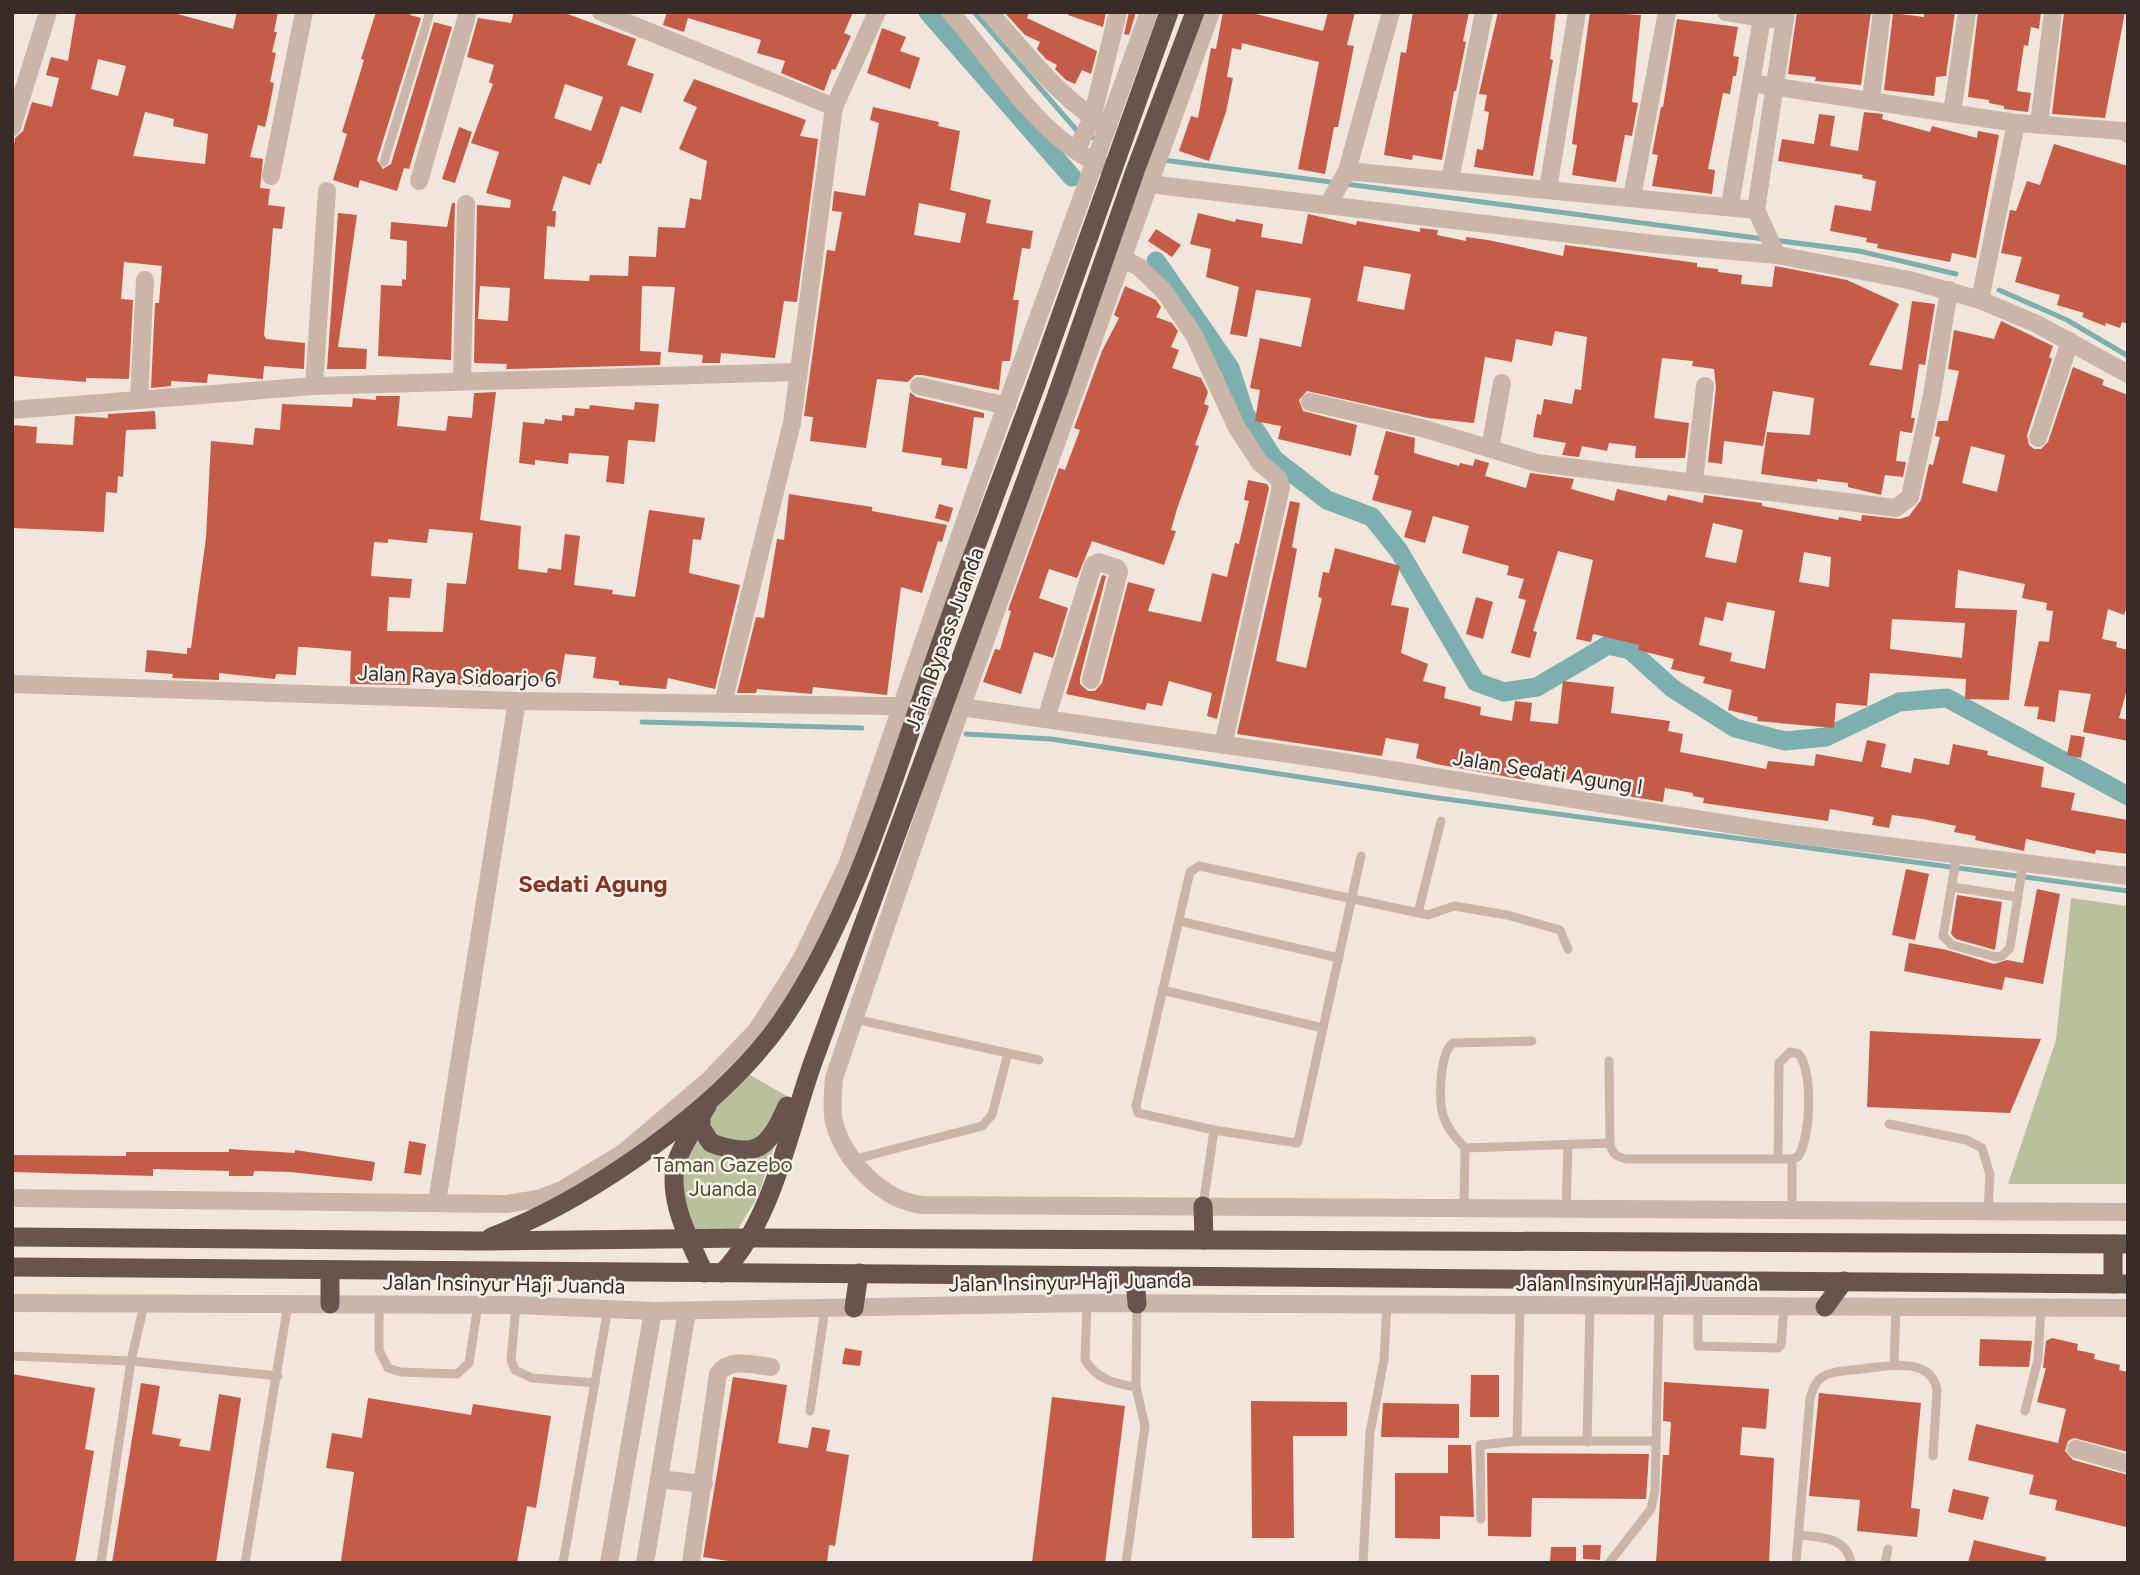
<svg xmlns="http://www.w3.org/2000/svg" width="2140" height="1575" font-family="Figtree,sans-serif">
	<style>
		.green { fill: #b8c19c }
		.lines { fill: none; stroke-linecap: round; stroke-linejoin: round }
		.stream { stroke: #7cafad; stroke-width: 5 }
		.canal { stroke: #7cafad; stroke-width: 19 }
		.building { fill: #c45c48; fill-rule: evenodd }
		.service { stroke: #cab5a8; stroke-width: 9 }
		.minor { stroke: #cab5a8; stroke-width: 18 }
		.tertiary { stroke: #cab5a8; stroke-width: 18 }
		.trunk { stroke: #68544d; stroke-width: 19 }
		.trunk-bridge { stroke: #68544d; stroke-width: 19 }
		.labels { text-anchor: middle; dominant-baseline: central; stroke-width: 5; stroke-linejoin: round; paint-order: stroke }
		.street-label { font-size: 21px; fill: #372c28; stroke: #f9f0e9 }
		.park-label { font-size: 21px; fill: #49552c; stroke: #f9f0e9 }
		.quarter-label { font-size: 24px; font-weight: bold; fill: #853222; stroke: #f9f0e9 }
	</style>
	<rect width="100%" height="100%" fill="#f2e6dc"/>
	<g class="green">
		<path d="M2071,898l57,8v278h-120l48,-144z"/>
		<path d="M745,1072l45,26 -32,98 -23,38h-41c-4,-10 -10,-21 -12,-32 -11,-49 34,-95 63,-130z"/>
	</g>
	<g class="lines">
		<g class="stream">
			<path d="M974,12l105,121 21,7"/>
			<path d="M1163,160l601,79"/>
			<path d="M1773,240l86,11 97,23"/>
			<path d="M1999,290l68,30 61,36"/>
			<path d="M642,722l220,6"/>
			<path d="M966,734l85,5 380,58 697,94"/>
		</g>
		<g class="canal">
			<path d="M928,12l144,165"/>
			<path d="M1156,261l74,107 15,46 29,45 53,41 45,17 27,34 77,131 28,10 33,-5 71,-42 22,5 42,38 63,40 50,13 41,-4 73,-35 48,-4 181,98"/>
		</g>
	</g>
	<g class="building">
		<path d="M76,12h94l63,17 4,-17h41l-4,20h3l-5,20 4,1 -6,29 4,1 -5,26 -4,18 -7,-2 -8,32 13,2 -3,29 10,1 -2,16 17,2 -3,22 -9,-1 -9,107 2,4 39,4 -1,26 -40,-3 -1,13 -55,-5 -1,9 -36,-2v5l-20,2 4,-85h4l3,-37 -38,-4 -3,37 12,1 -4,79 -43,-1v4l-74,-6v-221l3,-17 8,-7 9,-29 20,5 7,-29 -13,-3 5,-18 17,4zM98,59l28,7 -8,30 -27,-7zM145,112l29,7 -1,7 35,8 -3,30 -72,-8z"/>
		<path d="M376,12h35l-1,3 11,3 -44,142 6,9 8,-5 43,-142 18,5 -43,142 -5,-1 -7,23 -37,-11 -2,8 -25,-8 14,-46 -5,-2 22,-72 -3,-1z"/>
		<path d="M514,12h48l74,27 -9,26 27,9 -13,39 -20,-7 -20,58 -3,-1 -8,22 -27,-9 -11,35h4l-1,16 -8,-1 -3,53 45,2 1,-6 38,1 1,-20 27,1 2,-30 27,1 5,-30 11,2 6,-39 -28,-12 18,-42 -14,-6 11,-22 112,41 -6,16 18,3 -21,163 -13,-1 -9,57 -54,-5 -1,10h-18l1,-8 -35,-3 7,-65 -33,-1 -2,65 21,1 -1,13 -150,4h-4l1,-5 -33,-1 3,-158 33,3 1,-8 -25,-7 13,-41 -28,-9 22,-59 -4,-2 5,-17 -27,-8 11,-39 33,5zM565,84l38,13 -12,34 -37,-13zM480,286l30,2 -2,33 -30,-2z"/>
		<path d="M667,12h186l-9,21 7,3 -16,34 -3,-1 -8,22 -43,-18 4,-12 -28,-8 4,-13 -73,-22 -4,14 -21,-7z"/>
		<path d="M1004,12h25l-2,6 70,33 -6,23 -9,-4 -7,14 -9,-4 -11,-11 2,-4 -11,-6 -9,-10 3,-7 -15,-7z"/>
		<path d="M1068,12h38l-3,15 -35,-12z"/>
		<path d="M1129,12h7l-7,23 -5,-1z"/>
		<path d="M1223,12h25l75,19 5,-19h27l-8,33 7,1 -16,81h-4l-9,47 -27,-5 21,-107 -77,-19 -1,7 -9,-2 -5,29 6,1 -7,34 -17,49 -30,-10 12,-35 7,2 13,-70 5,1z"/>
		<path d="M1413,12h56l-6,29 3,1 -10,49h-2l-12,69 -29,-5 -1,5 -28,-5 17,-103 5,1z"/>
		<path d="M1498,12h58l-6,47 3,1 -20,116 -59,-9 3,-18 6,1 6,-38 -5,-1 3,-16 -8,-1z"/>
		<path d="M1590,12l51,3 -9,87 6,1 -6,33 -7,-1 -9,47 -44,-7 5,-30 -5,-1z"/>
		<path d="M1797,12h74l-10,73 -46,-4 1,-4 -28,-3z"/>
		<path d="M1924,12h31l-9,64 -10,1 -2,19 -50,-6 9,-77 31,4z"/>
		<path d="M1978,12h63l-2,17 -8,-2 -3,19 -4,-1 -7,46 14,2 -3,19 -24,-3v-3l-15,-3v-3l-21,-3z"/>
		<path d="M2064,12h61l-20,106 -53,-4z"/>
		<path d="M1677,19l61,8 -5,29 6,1 -3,19h-3l-3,18 -7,-1 -15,76 7,1 -3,24 -60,-8 6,-31 -6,-1 9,-47h2z"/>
		<path d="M882,28l24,9 -6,14 20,7 -10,31 -43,-16z"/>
		<path d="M873,107l66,15 -1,4 22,5 -10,59 41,10 -5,23 47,8 -3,18 -8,-1 -9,52h6l-9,61h-8l-3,29 -77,-15h-7l-7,7 -31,-3 -11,69 -56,-7 3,-24 -9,-1 23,-166 8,1 7,-39 -10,-1 2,-20 31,5 14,-73 -9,-3zM919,203l47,10 -6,30 -46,-8z"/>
		<path d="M1864,112l19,2 -1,5 48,13 2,-6 45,12 1,-7 21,4 -23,123 -24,-5 -2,9 -73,-14 1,-4 -12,-2 1,-4 -37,-7 5,-26 36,6 5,-30 -14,-3 1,-3 -85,-14 4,-22 32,5 5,-30 16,2 -5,30 28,5z"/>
		<path d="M459,127l13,5 -17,51 -13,-4z"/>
		<path d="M2054,144l74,22v158l-6,-2 -2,6 -14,-5 -1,3 -23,-9 2,-4 -27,-8 3,-10 -45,-13 7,-25 -21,-4 9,-43 6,1 11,-30 13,4z"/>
		<path d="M452,203h3l-4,157 -73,-4 3,-71 21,1v-7l4,1 1,-39 -17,-2 1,-17 56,5z"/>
		<path d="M338,213l19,2 -19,132 29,2 -1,20h-39z"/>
		<path d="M1198,213l37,9 1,-3 27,5 -2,13 41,7 6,-30 48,11 1,-4 63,11v-4l18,2 -1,5 29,6v-4l22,3 75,16 2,-11 132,18v4l21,2v3l24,3 -1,9 31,3 3,-21 72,14 52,24 -30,61 33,5 10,-69 23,3 -10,61 -6,-1 -8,54h4l-3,15 -12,-2 -4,30 10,1 -3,15 -18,-2 -4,20 -33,-8v-4l-31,-4v3l-56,-8 6,-42 43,3 4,-37 -41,-7 -10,55 -39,-5 -2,23 -14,-2 8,-75 -2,-18 -22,-3 1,-5 -31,-3 -8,60 35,5 -4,35h-50l1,-12 -27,-3 -2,8 -25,-5 -3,11 -17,-2 4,-12 -33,-6 4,-23 4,1 3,-16 28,5 3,-15 6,1 6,-53 -32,-6 -3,15 -36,-7 -4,23 -27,-5 -11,66 -46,-5 -121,-27 -8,9 4,11 54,14 -6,31 -73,-17 3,-13 -26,-5 5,-31 -10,-2 10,-50 41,9 10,-49 -55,-8 -9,47 -17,-3 9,-47 -33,-10 5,-28 -21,-5zM1364,266l47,8 -7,36 -47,-9z"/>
		<path d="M1156,229l25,16 -9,12 -24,-16z"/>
		<path d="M1125,286l31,14 5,7 -5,10 16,6 6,8 -7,16 8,3 -7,18 29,10 7,14 -4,12 5,2 -14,39 4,1 -22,63 -6,21 5,1 -12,34 -72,-24 -15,37 -28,-9 -10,29 29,10 -15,50 -19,-6 -13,42 -38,-12 12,-33 5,1 11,-39 -3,-1 51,-142 6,2 15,-40 -6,-2 28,-77 17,-33 -5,-3z"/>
		<path d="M2001,321l52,25 -4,11 3,2 -25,76 2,10 5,4h7l7,-7 25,-75 31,13 -2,5 26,10v209l-4,11 -16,-6 -6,30 15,3 -1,5 12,3v36l-9,32 9,2v21l-45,-9 8,-38 -32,-4 -4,32 -18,-3 2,-12 -15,-1 15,-65 10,1 4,-31 -7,-1 1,-7 -25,-5 3,-14 -67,-14 -3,38 62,2 -8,90 -44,-1 1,-20 -96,-6 -3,33 -31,-3 -2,25 -77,-7 1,-4 -30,-7 4,-20 -29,-7 2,-6 -34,-8 3,-10 -36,-9 1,-5 -46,-11 -2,8 -15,-3 17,-79 -35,-9 -25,80 4,1 -7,26 -19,-5 15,-53 -8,-2 6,-19 -17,-4 2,-9 -47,-13 7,-27 -36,-10 -8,27 -21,-6 8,-26 -40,-11 7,-24 -5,-2 12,-43 29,7 -1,15 45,13 1,-3 13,3 2,-7 14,4 -4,13 41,12 4,-15 44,6 -3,10 43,12 3,-12 49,12 2,-6 35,8 1,-8 58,8v3l76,14 1,-3 22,4 1,-6 38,4 9,-3 12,-16 8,-36 4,1 7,-28 -5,-1 3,-15h10l11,-50 -11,-2 6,-39 40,9zM1971,446l34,9 -8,37 -35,-9zM1713,523l30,7 -7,33 -31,-6zM1804,552l27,5 -2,30 -30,-5zM1727,602l48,9 -10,58 -35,-8 2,-8 -33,-8 6,-28 18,4zM1892,619l73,4 -3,35 -72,-9z"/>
		<path d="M496,392l-16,128 41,6 -3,43 29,4 1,-5 13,2 4,-36 15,2 -6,49 39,5 -1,4 23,3 14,-87 56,8 -4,22 -8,-1 -4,34 51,12 -25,104 -47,-11 -2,11 -47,-4v-4l-26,-3 3,-21 -31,-3 -5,30 -42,-6 -1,9 -36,-5v5l-70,-8 -1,6 -60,-1 1,-33 -47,-4h-6l-2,28 -20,-1 -1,5 -56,-6v7l-47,-2 1,-4 -28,-2 2,-22 40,4v-6h4l15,-110 5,-97 42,4 2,-17 25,2 2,-26 70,3 1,-9 23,2v-4h24l-3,30 49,5 2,-15 24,2 2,-25zM429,529l44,4 -7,51 -19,-1 -4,49 -56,-1 2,-34 21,1 2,-19 -41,-3 3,-34 14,1v-4l39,4z"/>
		<path d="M910,392l6,5 68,16v5l-10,-1 -7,52 -26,-4 1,-7 -40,-6z"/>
		<path d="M635,402l24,2 -4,38 -27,-2 -4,44 -18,-2 3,-26 -40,-3 -1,11 -33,-4v5l-16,-2 4,-41 21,2 1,-5 17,2v-6l12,1 1,-8 14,1 1,-4 44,5z"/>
		<path d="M155,411l1,18 -30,1 -3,47 -5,-1 -1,17 -11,-1 -2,40 -92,-4v-103l25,2 -1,16 37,2 2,-29 33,2v-4z"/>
		<path d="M1248,480l19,4 2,4 -52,231 -10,-3 5,-23 -43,-12 -7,25 -15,-3 -2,7 -79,-16 36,-119 4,1 -26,102v6l8,7h7l7,-8 26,-101 27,7 -7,22 53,11 11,-49 15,4 8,-34 4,1 10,-43 -5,-1z"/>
		<path d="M789,494l83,13v4l75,14 -5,17 -4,-1 -16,52 -21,-6 -14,108 -74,-8 -1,7 -55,-5 -1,4h-19l19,-76 8,1 13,-79 7,1z"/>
		<path d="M1290,501l10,2 -8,44 5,2 -21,112 30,7 16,-70 -4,-1 5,-25 6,1 6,-25 65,18 -9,39 18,3 -8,45 27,11 -5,17 23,6 -2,11 37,9 -1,8 32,6 3,-20 17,2 -2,18 28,3 5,-43 51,6 -3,26 59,8 -2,10 15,3 -3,18 86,17 2,-8 46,5 2,-12 46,8 5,-22 19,4 -5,23 30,6 3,-15 35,7 4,-21 35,7 -1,4 57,12 -3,20 34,6 -4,17 57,10v34l-32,-4 -1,4 -69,-15 -2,12 -49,-11 1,-4 -22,-4 2,-6 -33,-7 -31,-4 -3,13 -17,-3 2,-8 -44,-8 -2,12 -125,-18 1,-5 -11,-2v-3l-28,-5 -2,14 -30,-5 -14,-4 1,-5 -57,-9v2l-38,-6v5l-89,-16 -20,-6 3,-14 -33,-6 -4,18 -145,-22z"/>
		<path d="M939,504l14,4 -4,14 -14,-4z"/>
		<path d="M1476,597l17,5 -10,37 -17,-5z"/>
		<path d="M2071,735l14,2 -4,21 -14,-3z"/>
		<path d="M1906,869l23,5 -14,66 -23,-5z"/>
		<path d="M2037,889l23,5 -17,90 -38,-7 -3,13 -98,-19 5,-28 38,7 47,14 13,-4 16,3z"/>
		<path d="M1957,895l45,7 -7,48 -39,-11 -5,-5z"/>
		<path d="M1870,1031l171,8 -31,74 -143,-6z"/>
		<path d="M409,1141l17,3 -5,31 -17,-2z"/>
		<path d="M229,1149l66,4v-3l80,12 -3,19 -81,-9 -37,-1 -1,5h-24v-5l-76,-2v7l-141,-4v-17l114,1v-4h103z"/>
		<path d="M2052,1338l26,6 -1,6 18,4 -1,5 26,6 -1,5 9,2v80l-54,-14 -6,3 -3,10 8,9 55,15 -2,52 -71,-17 2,-10 -28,-6 5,-19 -66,-15 8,-36 82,19 8,-34 -29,-7 9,-34h-3l3,-27z"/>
		<path d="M1980,1339l52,2 -3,26 -50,-1z"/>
		<path d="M845,1348l17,3 -2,15 -18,-2z"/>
		<path d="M12,1374l83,14 -10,61 9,2 -19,112h-63z"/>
		<path d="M1471,1375h28v42h-29z"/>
		<path d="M733,1377l54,8 -9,58 30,5 4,-21 18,3 -4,21 23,4 -14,91 -6,-1 -2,18h-86l-38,-6z"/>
		<path d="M1664,1382l105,7 -3,40 -24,-2 -2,28 34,3 -5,105h-113l7,-108h6l2,-33 -8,-1z"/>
		<path d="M141,1383l19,3 -8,48 29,5 -2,7 31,5 9,-57 22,4 -25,165h-104z"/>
		<path d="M1819,1393l102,10 -10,105 9,1 -3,28 -60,-6 3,-31 -51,-4z"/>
		<path d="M1052,1397l73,9 -20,157h-73z"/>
		<path d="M368,1398l103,17 2,-11 78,12 -15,92 -9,-2 -10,57 -176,-2 13,-89 -28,-4 6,-35 30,5z"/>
		<path d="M1251,1401l96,1v34h-54l1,102h-42z"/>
		<path d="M1383,1403l76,1v34l-78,-1z"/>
		<path d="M1448,1445h23l3,72 -34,-1v23l-45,-1v-65h53z"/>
		<path d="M1487,1453l162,1 -3,45 -114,-1 -1,39 -43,-1z"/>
		<path d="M1953,1489l36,8 -6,23 -35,-8z"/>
		<path d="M1974,1540l72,17 -1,6h-77z"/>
		<path d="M1583,1545h18l-1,15 -17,-1z"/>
		<path d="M1551,1547h25v16h-26z"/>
	</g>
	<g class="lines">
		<g class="service">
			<path d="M384,162l46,-150"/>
			<path d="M1957,854l-14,82 9,9 44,12 6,-1 8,-8 13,-85"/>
			<path d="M1361,856l-62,281 -2,6 -83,-13 -76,-17 -2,-7 54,-234 9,-6 229,49 26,-9 53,9 53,15 8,19"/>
			<path d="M1952,887l65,10"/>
			<path d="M1418,913l23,-92"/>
			<path d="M1179,921l160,37"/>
			<path d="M1162,990l161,38"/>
			<path d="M855,1019l184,41"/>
			<path d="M1609,1061l1,82c2,11 6,13 16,16h166l6,-2c13,-22 15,-82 1,-103l-9,-2 -11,11 -1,96"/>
			<path d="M1889,1124l78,16 15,8 8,27 -2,35"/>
			<path d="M1465,1148l145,-5"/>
			<path d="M1792,1159v51"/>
			<path d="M852,1160l130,-34 10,-11 16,-62"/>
			<path d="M1203,1206l11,-76"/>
			<path d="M1464,1209l1,-61c-10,-11 -20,-22 -23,-37 -3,-15 -2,-59 11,-68l79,-2"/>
			<path d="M1566,1209l2,-64"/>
			<path d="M1087,1303l-2,57c12,19 30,24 51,27l9,39 -19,137"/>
			<path d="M379,1304v46l9,18 13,4 56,2 12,-11 9,-58"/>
			<path d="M516,1305l-5,55 4,10 17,8 63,5"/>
			<path d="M1698,1306v40l80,2 3,-3 3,-38"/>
			<path d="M12,1356l119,5 147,15"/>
			<path d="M1894,1365l2,-58"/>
			<path d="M1136,1387l1,-83"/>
			<path d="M810,1411l15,-102"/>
			<path d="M2025,1411l13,-52 3,-51"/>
			<path d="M1517,1441l3,-136"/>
			<path d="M1587,1442l3,-136"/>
			<path d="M1481,1519l-1,-74 37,-4h137"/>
			<path d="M1799,1535c21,2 48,2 52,28"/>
			<path d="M101,1563l30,-202 13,-56"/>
			<path d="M245,1563l43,-259"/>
			<path d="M563,1563l45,-255"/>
			<path d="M1363,1563l7,-130 14,-73 3,-55"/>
			<path d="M1609,1563l42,-54 4,-19 4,-184"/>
			<path d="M1796,1563l14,-164c3,-10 5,-18 14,-23 10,-6 26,-5 37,-7 25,-3 70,-13 76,21l-4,66"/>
			<path d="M1885,1563l3,-14"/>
		</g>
		<g class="minor">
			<path d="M601,12l233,95"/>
			<path d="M950,12c49,54 88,128 158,156"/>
			<path d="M989,12c36,39 71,89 119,114"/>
			<path d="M1726,12l45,7"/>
			<path d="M1751,83l265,40 108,8 4,3"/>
			<path d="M1871,99l11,-87"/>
			<path d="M1952,113l15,-101"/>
			<path d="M2039,124l14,-112"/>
			<path d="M12,127l36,-115"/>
			<path d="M1076,151l16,-33 26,-106"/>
			<path d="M1347,171l409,39"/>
			<path d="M271,176l33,-164"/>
			<path d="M1137,180l12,4 505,60 123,11 132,25 71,20 57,24 91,50"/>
			<path d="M1450,180l34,-168"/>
			<path d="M419,181l49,-169"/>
			<path d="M1548,189l29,-177"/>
			<path d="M1632,197l35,-185"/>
			<path d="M1328,205l19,-34 44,-159"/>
			<path d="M1730,205l33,-193"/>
			<path d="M1777,255l-21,-45 30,-198"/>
			<path d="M1122,258l17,9 24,23 31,45 43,93 23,35 18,15 3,9 -58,258"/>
			<path d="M1980,300l36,-177"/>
			<path d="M462,380l4,-176"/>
			<path d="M314,386l13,-195"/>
			<path d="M919,386l88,20"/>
			<path d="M139,398l6,-118"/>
			<path d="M1310,402l112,26 115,35 359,45 14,-11 22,-102 17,-105"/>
			<path d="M12,410l302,-24 484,-14"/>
			<path d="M2038,438l32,-97"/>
			<path d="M1490,448l12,-65"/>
			<path d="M1694,481l11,-95"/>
			<path d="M12,684l505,17 444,6 363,52 460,74 344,43"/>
			<path d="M723,703l69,-280 42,-316 43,-95"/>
			<path d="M1046,719l47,-154 6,-3 18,6 2,4 -28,108"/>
			<path d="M437,1202l80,-501"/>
			<path d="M2076,1449l52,15"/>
			<path d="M659,1479l45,5"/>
			<path d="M609,1563l44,-252"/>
			<path d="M645,1563l42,-252"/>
			<path d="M691,1563l27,-189c12,-17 35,-9 53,-7"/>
		</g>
		<g class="tertiary">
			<path d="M1211,12l-261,727 -116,339c-1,14 -3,30 0,44 10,39 49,79 89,83l1205,7"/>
			<path d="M12,1198l494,6 32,-5 24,-9 61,-37 87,-74 47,-49 44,-70 46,-95 129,-376 173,-477"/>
			<path d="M12,1303l504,2 137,6 434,-8 1041,5"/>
		</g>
		<g class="trunk">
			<path d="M701,1116v12l10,15c47,17 58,4 76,-37"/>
			<path d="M1203,1206l1,34"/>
			<path d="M12,1237l468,4 268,-3 1380,6"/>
			<path d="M491,1237c99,-38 229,-128 290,-215 64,-93 103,-213 139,-319 36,-107 77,-212 116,-318"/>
			<path d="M12,1267l2116,17"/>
			<path d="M330,1270v34"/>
			<path d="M704,1273c-14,-32 -40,-79 -26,-115 7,-18 19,-35 29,-52"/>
			<path d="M722,1273c51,-52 67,-144 91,-211 82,-224 164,-446 245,-670"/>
			<path d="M1135,1276l2,28"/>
			<path d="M2113,1284v-40"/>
			<path d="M1825,1307l19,-26"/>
			<path d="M854,1308l5,-35"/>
		</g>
		<g class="trunk-bridge">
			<path d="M1036,385l133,-373"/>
			<path d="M1058,392l77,-221 60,-159"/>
		</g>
	</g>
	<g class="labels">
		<g class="street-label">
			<text transform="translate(944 639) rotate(-70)">Jalan Bypass Juanda</text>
			<text transform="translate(457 676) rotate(2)">Jalan Raya Sidoarjo 6</text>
			<text transform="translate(1548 772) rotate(9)">Jalan Sedati Agung I</text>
			<text transform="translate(1070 1282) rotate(-1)">Jalan Insinyur Haji Juanda</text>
			<text x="1637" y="1283">Jalan Insinyur Haji Juanda</text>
			<text transform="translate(504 1284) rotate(1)">Jalan Insinyur Haji Juanda</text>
		</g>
		<g class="park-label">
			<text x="723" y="1164">Taman Gazebo<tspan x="723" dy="24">Juanda</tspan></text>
		</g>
		<g class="quarter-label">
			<text x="593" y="883">Sedati Agung</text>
		</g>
	</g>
	<rect width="2140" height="1575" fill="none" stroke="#372c28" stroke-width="28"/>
</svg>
